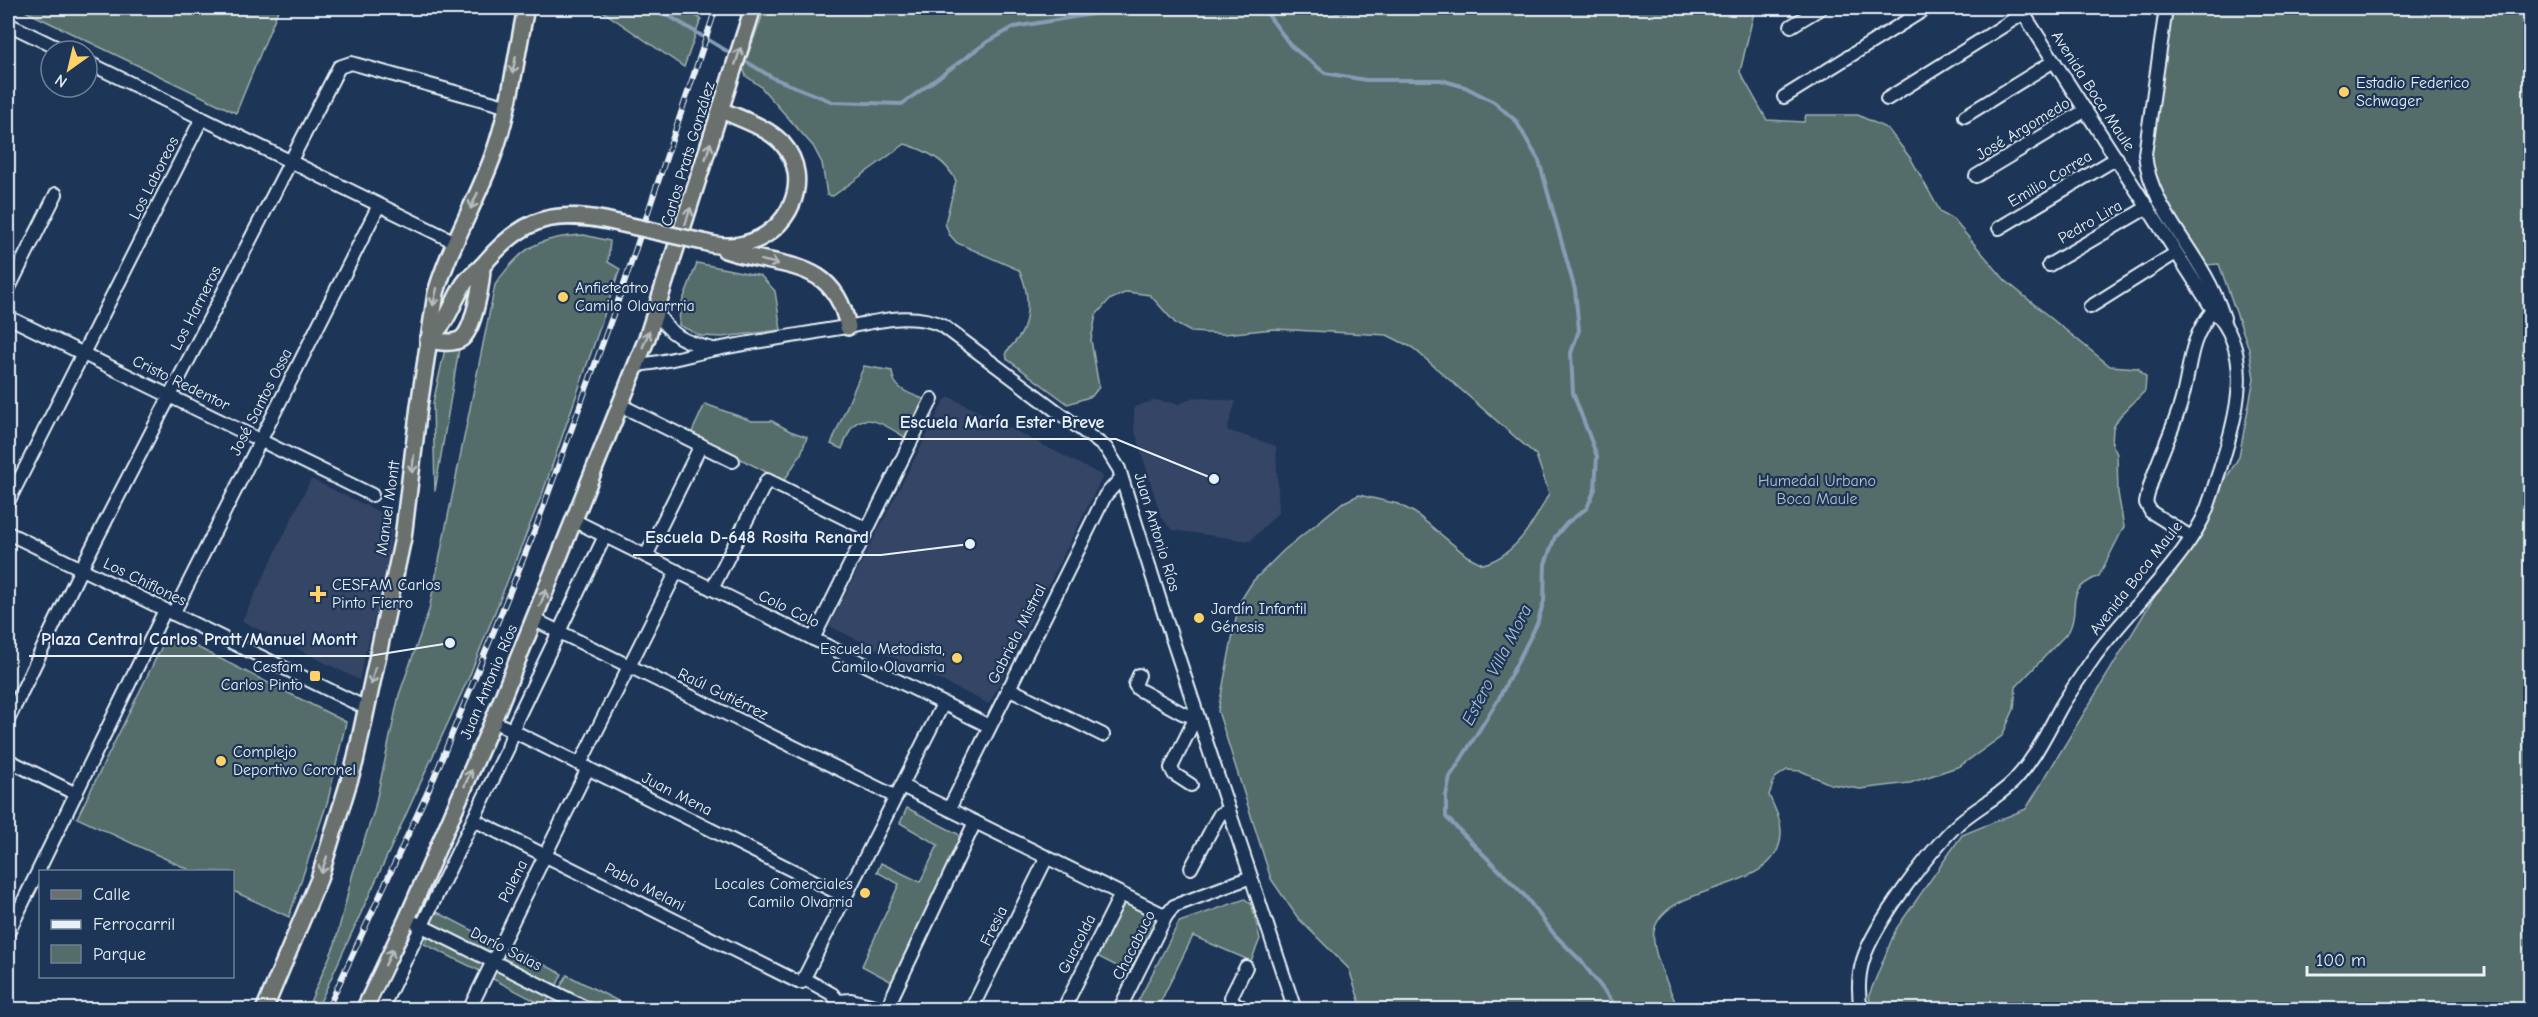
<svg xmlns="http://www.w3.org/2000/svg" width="2538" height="1017" font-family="'Comic Neue',sans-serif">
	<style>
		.built { fill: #344466 }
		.green { fill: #556d6a; stroke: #9eafb1; stroke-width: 1.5 }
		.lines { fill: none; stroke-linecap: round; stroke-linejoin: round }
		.stream { stroke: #859db5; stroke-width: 4 }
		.minor-casing { stroke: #e8f1f8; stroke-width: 16 }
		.major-casing { stroke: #e8f1f8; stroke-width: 20 }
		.minor { stroke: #1d3557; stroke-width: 12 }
		.major { stroke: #6a706d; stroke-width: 15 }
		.rail-casing { stroke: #e8f1f8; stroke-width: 6 }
		.rail { stroke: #1d3557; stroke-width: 4; stroke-dasharray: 11; stroke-linecap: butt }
		.major-bridge-casing { stroke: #e8f1f8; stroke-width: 20; stroke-linecap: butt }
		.major-bridge { stroke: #6a706d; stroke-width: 15 }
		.oneway { stroke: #b6bdc0 }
		.poi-dot { fill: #ffd166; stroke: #1d3557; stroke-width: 2 }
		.labels { text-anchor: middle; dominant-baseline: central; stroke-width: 4.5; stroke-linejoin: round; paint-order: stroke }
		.poi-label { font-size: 16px; fill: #e8f1f8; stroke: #1d3557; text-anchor: start }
		.street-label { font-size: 16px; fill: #e8f1f8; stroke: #1d3557 }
		.park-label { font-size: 16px; fill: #b5c3c6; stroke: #1d3557 }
		.water-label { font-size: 18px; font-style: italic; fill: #aec0d1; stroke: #1d3557 }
		.leader { fill: none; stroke: #e8f1f8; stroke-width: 2 }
		.callout-dot { fill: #e8f1f8; stroke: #1d3557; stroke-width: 2 }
		.callout-label { font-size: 18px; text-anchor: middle; font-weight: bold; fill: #e8f1f8; stroke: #1d3557; stroke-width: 4.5; stroke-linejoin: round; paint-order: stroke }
	</style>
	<rect width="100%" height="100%" fill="#1d3557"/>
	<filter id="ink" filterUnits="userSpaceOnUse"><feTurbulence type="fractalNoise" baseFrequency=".0167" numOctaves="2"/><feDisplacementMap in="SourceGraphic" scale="12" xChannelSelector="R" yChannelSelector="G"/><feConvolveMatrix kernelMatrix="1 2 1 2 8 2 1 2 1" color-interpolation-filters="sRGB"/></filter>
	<g filter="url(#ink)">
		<g class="built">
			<path d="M950,397l153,79 -114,228 -160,-78 115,-225z"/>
			<path d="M1194,397l42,4 -9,29 49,16 3,66 -29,29 -78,-11 -11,-13 -27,-89v-21l21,-7 24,4z"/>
			<path d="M311,479l79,38 2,15 -5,35 -28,113 -117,-59z"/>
		</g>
		<g class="green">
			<path d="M19,8h260l-43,105z"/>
			<path d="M598,8h85l18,11 -17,48z"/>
			<path d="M765,8h529c25,13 56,3 83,0h378l-15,64 27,48 37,2 2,-7h52l30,14 23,30 30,54 12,6 52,61 36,30 69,56 28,2 8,9 -1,14 -25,25 -7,12 -1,16 5,10 1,39 6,34 -25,49c-38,16 -17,30 -30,55l-53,56 -2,22 -12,27 -42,30 -50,17 -50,6 -30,-5 -29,-13 -14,-1 -12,8 -6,17c5,12 13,26 12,39 -2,62 -116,46 -127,97 -4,20 17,59 24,78h-316l-13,-40 -51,-51 -27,-39 -53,-168 21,-108 14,-22 31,-31 58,-47 17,-8 39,9 17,9 52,43 16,8c31,-7 53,-44 66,-71l-13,-38 -123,-107 -26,-13 -113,-6 -50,5 -33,-2 -15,-8 -26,-29 -23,-3 -18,8 -13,15 -5,25 8,47 -7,9 -24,8 -61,-45 -1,-7c5,-6 14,-14 17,-22 7,-20 5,-42 -4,-60l-62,-27 -8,-9 -4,-11 11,-42c-10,-21 -29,-30 -51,-37l-72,52 -6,-1 -5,-32 -9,-17 -53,-60 -14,-10 -3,-8z"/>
			<path d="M2173,8h295l62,7v994l-659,1 -2,-15 27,-66 66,-94 64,-26 213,-352 15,-79 -5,-29 -30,-85 -27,2 -48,-98z"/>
			<path d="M584,235l26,6 -2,21 12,7 -77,223 -74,185 -152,332h-10l28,-65 18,-71 21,-62 25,-116 30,-85 66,-325c26,-38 44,-48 89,-50z"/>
			<path d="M697,263l64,13 14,15 6,39 -59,7 -21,-1 -22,-11 1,-17z"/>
			<path d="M445,349h14l-24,142 -2,-88z"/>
			<path d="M864,366l28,5c1,20 20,23 36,30l-20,38c-14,-8 -42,-30 -56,-12 -4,6 -7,15 -10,22l-11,-5z"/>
			<path d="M705,404l47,17h20l18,10 17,6 -6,17 -17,27 -93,-47z"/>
			<path d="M173,635l173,87 -18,78 -39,117 -56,-26 -1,-19 -40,-1 -115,-53 89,-180z"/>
			<path d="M907,808l51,26 4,11 -70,137 -30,-16 37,-82 -22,-12 4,-9 39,19 18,-37 -38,-22z"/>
			<path d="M1245,899l7,6 8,34 -9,22 -58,-25 -36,73h-23l45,-87z"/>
			<path d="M1122,900l35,17 -27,56 -35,-18z"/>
			<path d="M437,912l60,31 -5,11 -62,-31z"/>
			<path d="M429,935l59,29 -4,9 -60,-29z"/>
			<path d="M503,943l59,31 -6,13 -60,-31z"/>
			<path d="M493,965l58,29 -6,12 -58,-30z"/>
			<path d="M567,975l55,28 -4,6h-15l-43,-21z"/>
		</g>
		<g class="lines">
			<g class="stream">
				<path d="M656,8l79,48"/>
				<path d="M1263,8l28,38 34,27 41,7h75l24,7 29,15 22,19 23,40 36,129 4,40 -8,23 2,40 24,63 -2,33 -8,19 -20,15 -12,14 -10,27 -1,37 -7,23 -39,76 -48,77 -4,19v21l80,80 28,37 27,27 38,49"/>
				<path d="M742,59l31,19 60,24 69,2 85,-62 27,-15 114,-19"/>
			</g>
			<defs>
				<g id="minor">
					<path d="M2166,8l-21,146c4,45 38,82 60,121 8,14 14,28 19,43"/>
					<path d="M8,24l56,27"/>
					<path d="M1791,26l30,-18"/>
					<path d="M87,62l368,180"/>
					<path d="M1784,97l143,-89"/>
					<path d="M1887,99l137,-86"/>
					<path d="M1965,116l89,-55"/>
					<path d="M1976,176l110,-66"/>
					<path d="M1999,228l118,-70"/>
					<path d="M2049,265l99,-58"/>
					<path d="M8,290l48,-96"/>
					<path d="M2090,307l86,-54"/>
					<path d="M657,311c11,25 31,32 56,38"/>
					<path d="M8,317l364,178"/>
					<path d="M636,365c28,-2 54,-11 81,-16 41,-8 82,-14 123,-21 33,-5 71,-18 103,-2l163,122 13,21 47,151 129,390"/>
					<path d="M620,405l113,56"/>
					<path d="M8,502l194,-384"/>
					<path d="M575,521l414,205"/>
					<path d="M8,533l358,175"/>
					<path d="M2191,537l-40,-25 -5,-9c6,-33 24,-65 34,-97 12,-38 6,-62 33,-96"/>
					<path d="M646,556l55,-111"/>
					<path d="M712,589l55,-109 100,49"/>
					<path d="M173,614l206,-409"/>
					<path d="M535,620l361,177"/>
					<path d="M813,639l119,-240"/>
					<path d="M1139,675l-4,10 3,4 44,24 16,5"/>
					<path d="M1008,688l95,47"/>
					<path d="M8,720l73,-151 258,-502 12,-4 154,43"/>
					<path d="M493,721l353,176"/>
					<path d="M8,760l68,34"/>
					<path d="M580,764l97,-193"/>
					<path d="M1191,785l-17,-11 -3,-6 21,-43 6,-7"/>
					<path d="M902,786l264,130"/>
					<path d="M949,809l156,-313 16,-18"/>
					<path d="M474,820l324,162h4l141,-278"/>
					<path d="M1191,868l25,-47 4,-7 9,-4"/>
					<path d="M416,923l174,87"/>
					<path d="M8,933l157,-323"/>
					<path d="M1246,967l-15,30 2,5 14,8"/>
					<path d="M805,979l27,15 6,7"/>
					<path d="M838,1001l13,-1 40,10"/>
					<path d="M381,1010l127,-262 8,-27 89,-185"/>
					<path d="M469,1010l119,-242"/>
					<path d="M886,1010l89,-188"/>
					<path d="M971,1010l76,-153"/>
					<path d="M1063,1010l58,-116"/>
					<path d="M1119,1010l47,-94 8,-10 77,-29"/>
					<path d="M1861,1010c-3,-17 -3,-34 2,-50 11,-36 68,-111 96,-137 17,-15 38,-25 54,-41 22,-23 34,-50 49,-77 10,-16 22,-33 33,-49 32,-44 82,-88 107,-136 8,-16 12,-34 18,-51 16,-52 36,-115 -7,-159l-193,-302"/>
				</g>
				<g id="major">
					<path d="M703,242c14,4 27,6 41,2 44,-10 71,-64 38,-101 -15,-16 -41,-24 -61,-33"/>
					<path d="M725,250c55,19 109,6 123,77"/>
					<path d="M428,340c20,-18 21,-30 34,-53 5,-10 15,-15 22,-23 41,-49 72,-55 134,-41"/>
					<path d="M428,340c9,1 24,5 33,-1 13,-9 21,-57 21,-73"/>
					<path d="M264,1010l55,-131 36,-117 48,-224 16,-132 17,-113c14,-48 40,-90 57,-137 17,-47 23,-100 33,-148"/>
					<path d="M364,1010l43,-91 86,-198 154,-383 106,-330"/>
				</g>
			</defs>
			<use href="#minor" class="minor-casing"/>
			<use href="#major" class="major-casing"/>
			<use href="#minor" class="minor"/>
			<use href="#major" class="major"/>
			<defs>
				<path id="rail" d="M327,1010l107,-232 101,-248 88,-243 93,-279"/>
			</defs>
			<use href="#rail" class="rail-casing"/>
			<use href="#rail" class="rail"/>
			<defs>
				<path id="major-bridge" d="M618,223l85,19"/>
			</defs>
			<use href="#major-bridge" class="major-bridge-casing"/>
			<use href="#major-bridge" class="major-bridge"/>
		</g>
		<defs><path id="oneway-shaft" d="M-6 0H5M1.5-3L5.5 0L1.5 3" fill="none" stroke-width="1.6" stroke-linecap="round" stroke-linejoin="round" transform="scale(1.5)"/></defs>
		<g class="oneway">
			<use href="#oneway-shaft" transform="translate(738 56) rotate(-72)"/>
			<use href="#oneway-shaft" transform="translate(514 65) rotate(102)"/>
			<use href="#oneway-shaft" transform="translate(708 151) rotate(-73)"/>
			<use href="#oneway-shaft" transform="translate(474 201) rotate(114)"/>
			<use href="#oneway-shaft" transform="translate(688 216) rotate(-72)"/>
			<use href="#oneway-shaft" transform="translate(770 262) rotate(12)"/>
			<use href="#oneway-shaft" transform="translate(435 297) rotate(103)"/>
			<use href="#oneway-shaft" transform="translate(646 339) rotate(-69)"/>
			<use href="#oneway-shaft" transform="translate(413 464) rotate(96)"/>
			<use href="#oneway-shaft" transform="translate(543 598) rotate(-68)"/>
			<use href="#oneway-shaft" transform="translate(373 676) rotate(104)"/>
			<use href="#oneway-shaft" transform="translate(468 778) rotate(-67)"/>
			<use href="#oneway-shaft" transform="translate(324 865) rotate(109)"/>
			<use href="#oneway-shaft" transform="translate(389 957) rotate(-65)"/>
		</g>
	</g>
	<g class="poi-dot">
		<circle cx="2344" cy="92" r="6"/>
		<circle cx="563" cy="297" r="6"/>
		<path d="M315 585h6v6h6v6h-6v6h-6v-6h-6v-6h6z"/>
		<circle cx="1199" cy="618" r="6"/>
		<circle cx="957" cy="658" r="6"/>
		<rect x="309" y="670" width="12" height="12" rx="3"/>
		<circle cx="221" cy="761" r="6"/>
		<circle cx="865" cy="893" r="6"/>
	</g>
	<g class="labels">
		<g class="poi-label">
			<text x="2356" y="83">Estadio Federico<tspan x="2356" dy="18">Schwager</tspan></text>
			<text x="575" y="288">Anfieteatro<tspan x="575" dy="18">Camilo Olavarrria</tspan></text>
			<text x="332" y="585">CESFAM Carlos<tspan x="332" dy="18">Pinto Fierro</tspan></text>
			<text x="1211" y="609">Jardín Infantil<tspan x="1211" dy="18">Génesis</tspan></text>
			<text x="945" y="649" text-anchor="end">Escuela Metodista,<tspan x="945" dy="18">Camilo Olavarria</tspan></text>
			<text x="303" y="667" text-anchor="end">Cesfam<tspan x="303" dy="18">Carlos Pinto</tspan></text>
			<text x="233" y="752">Complejo<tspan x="233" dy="18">Deportivo Coronel</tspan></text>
			<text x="853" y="884" text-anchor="end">Locales Comerciales<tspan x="853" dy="18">Camilo Olvarria</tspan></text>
		</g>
		<g class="street-label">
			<text transform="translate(2093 91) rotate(57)">Avenida Boca Maule</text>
			<text transform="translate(2023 129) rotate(-31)">José Argomedo</text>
			<text transform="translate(688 154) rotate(-73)">Carlos Prats González</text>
			<text transform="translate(154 178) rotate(-63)">Los Laboreos</text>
			<text transform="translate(2050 179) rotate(-31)">Emilio Correa</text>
			<text transform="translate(2090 222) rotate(-30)">Pedro Lira</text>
			<text transform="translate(196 308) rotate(-63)">Los Harneros</text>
			<text transform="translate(181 383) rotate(26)">Cristo Redentor</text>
			<text transform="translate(261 402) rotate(-63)">José Santos Ossa</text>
			<text transform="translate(388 508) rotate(-82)">Manuel Montt</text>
			<text transform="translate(1157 532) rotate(73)">Juan Antonio Ríos</text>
			<text transform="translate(2136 578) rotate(-52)">Avenida Boca Maule</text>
			<text transform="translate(145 582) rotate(26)">Los Chiflones</text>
			<text transform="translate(789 609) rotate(26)">Colo Colo</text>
			<text transform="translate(1017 634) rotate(-63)">Gabriela Mistral</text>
			<text transform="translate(489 682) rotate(-67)">Juan Antonio Ríos</text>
			<text transform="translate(723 694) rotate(26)">Raúl Gutiérrez</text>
			<text transform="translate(677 794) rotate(27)">Juan Mena</text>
			<text transform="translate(513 881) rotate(-63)">Palena</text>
			<text transform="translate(645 887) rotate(27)">Pablo Melani</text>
			<text transform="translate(994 926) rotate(-64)">Fresia</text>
			<text transform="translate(1077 944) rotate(-63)">Guacolda</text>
			<text transform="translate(1134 945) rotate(-63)">Chacabuco</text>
			<text transform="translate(506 949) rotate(27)">Darío Salas</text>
		</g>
		<g class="park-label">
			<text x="1817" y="481">Humedal Urbano<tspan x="1817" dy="18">Boca Maule</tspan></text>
		</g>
		<g class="water-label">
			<text transform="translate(1497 665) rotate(-63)">Estero Villa Mora</text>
		</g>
	</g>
	<path class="leader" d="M1214 479L1116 439H888M970 544L881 555H633M450 643L369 656H29"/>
	<g class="callout-dot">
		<circle cx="1214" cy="479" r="6"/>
		<circle cx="970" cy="544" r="6"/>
		<circle cx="450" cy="643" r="6"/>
	</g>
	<g class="callout-label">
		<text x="1002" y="428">Escuela María Ester Breve</text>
		<text x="757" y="543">Escuela D-648 Rosita Renard</text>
		<text x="199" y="645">Plaza Central Carlos Pratt/Manuel Montt</text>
	</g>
	<rect width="2538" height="1017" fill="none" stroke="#1d3557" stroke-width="30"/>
	<rect x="15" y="15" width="2508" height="987" fill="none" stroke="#e8f1f8" stroke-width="2" filter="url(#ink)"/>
	<rect x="39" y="870" width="195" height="108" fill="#1d3557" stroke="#6e8097" stroke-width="1.5"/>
	<rect x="51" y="890" width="30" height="9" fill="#6a706d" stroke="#6e8097" stroke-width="1.5"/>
	<text x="93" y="900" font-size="18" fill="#e8f1f8">Calle</text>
	<rect x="51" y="920" width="30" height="9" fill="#e8f1f8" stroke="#6e8097" stroke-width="1.5"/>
	<text x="93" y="930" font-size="18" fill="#e8f1f8">Ferrocarril</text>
	<rect x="51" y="945" width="30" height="18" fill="#556d6a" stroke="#6e8097" stroke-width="1.5"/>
	<text x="93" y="960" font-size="18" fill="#e8f1f8">Parque</text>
	<g transform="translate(69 69) rotate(214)"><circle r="28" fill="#1d3557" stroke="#6e8097" stroke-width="1.5"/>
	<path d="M0-4.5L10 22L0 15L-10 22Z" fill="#ffd166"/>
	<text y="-9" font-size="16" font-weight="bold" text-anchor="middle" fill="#e8f1f8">N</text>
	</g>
	<path d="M2307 966v9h177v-9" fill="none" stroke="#e8f1f8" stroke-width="3"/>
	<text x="2316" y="966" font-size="18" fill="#e8f1f8" stroke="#1d3557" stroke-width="4.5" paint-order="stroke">100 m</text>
</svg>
